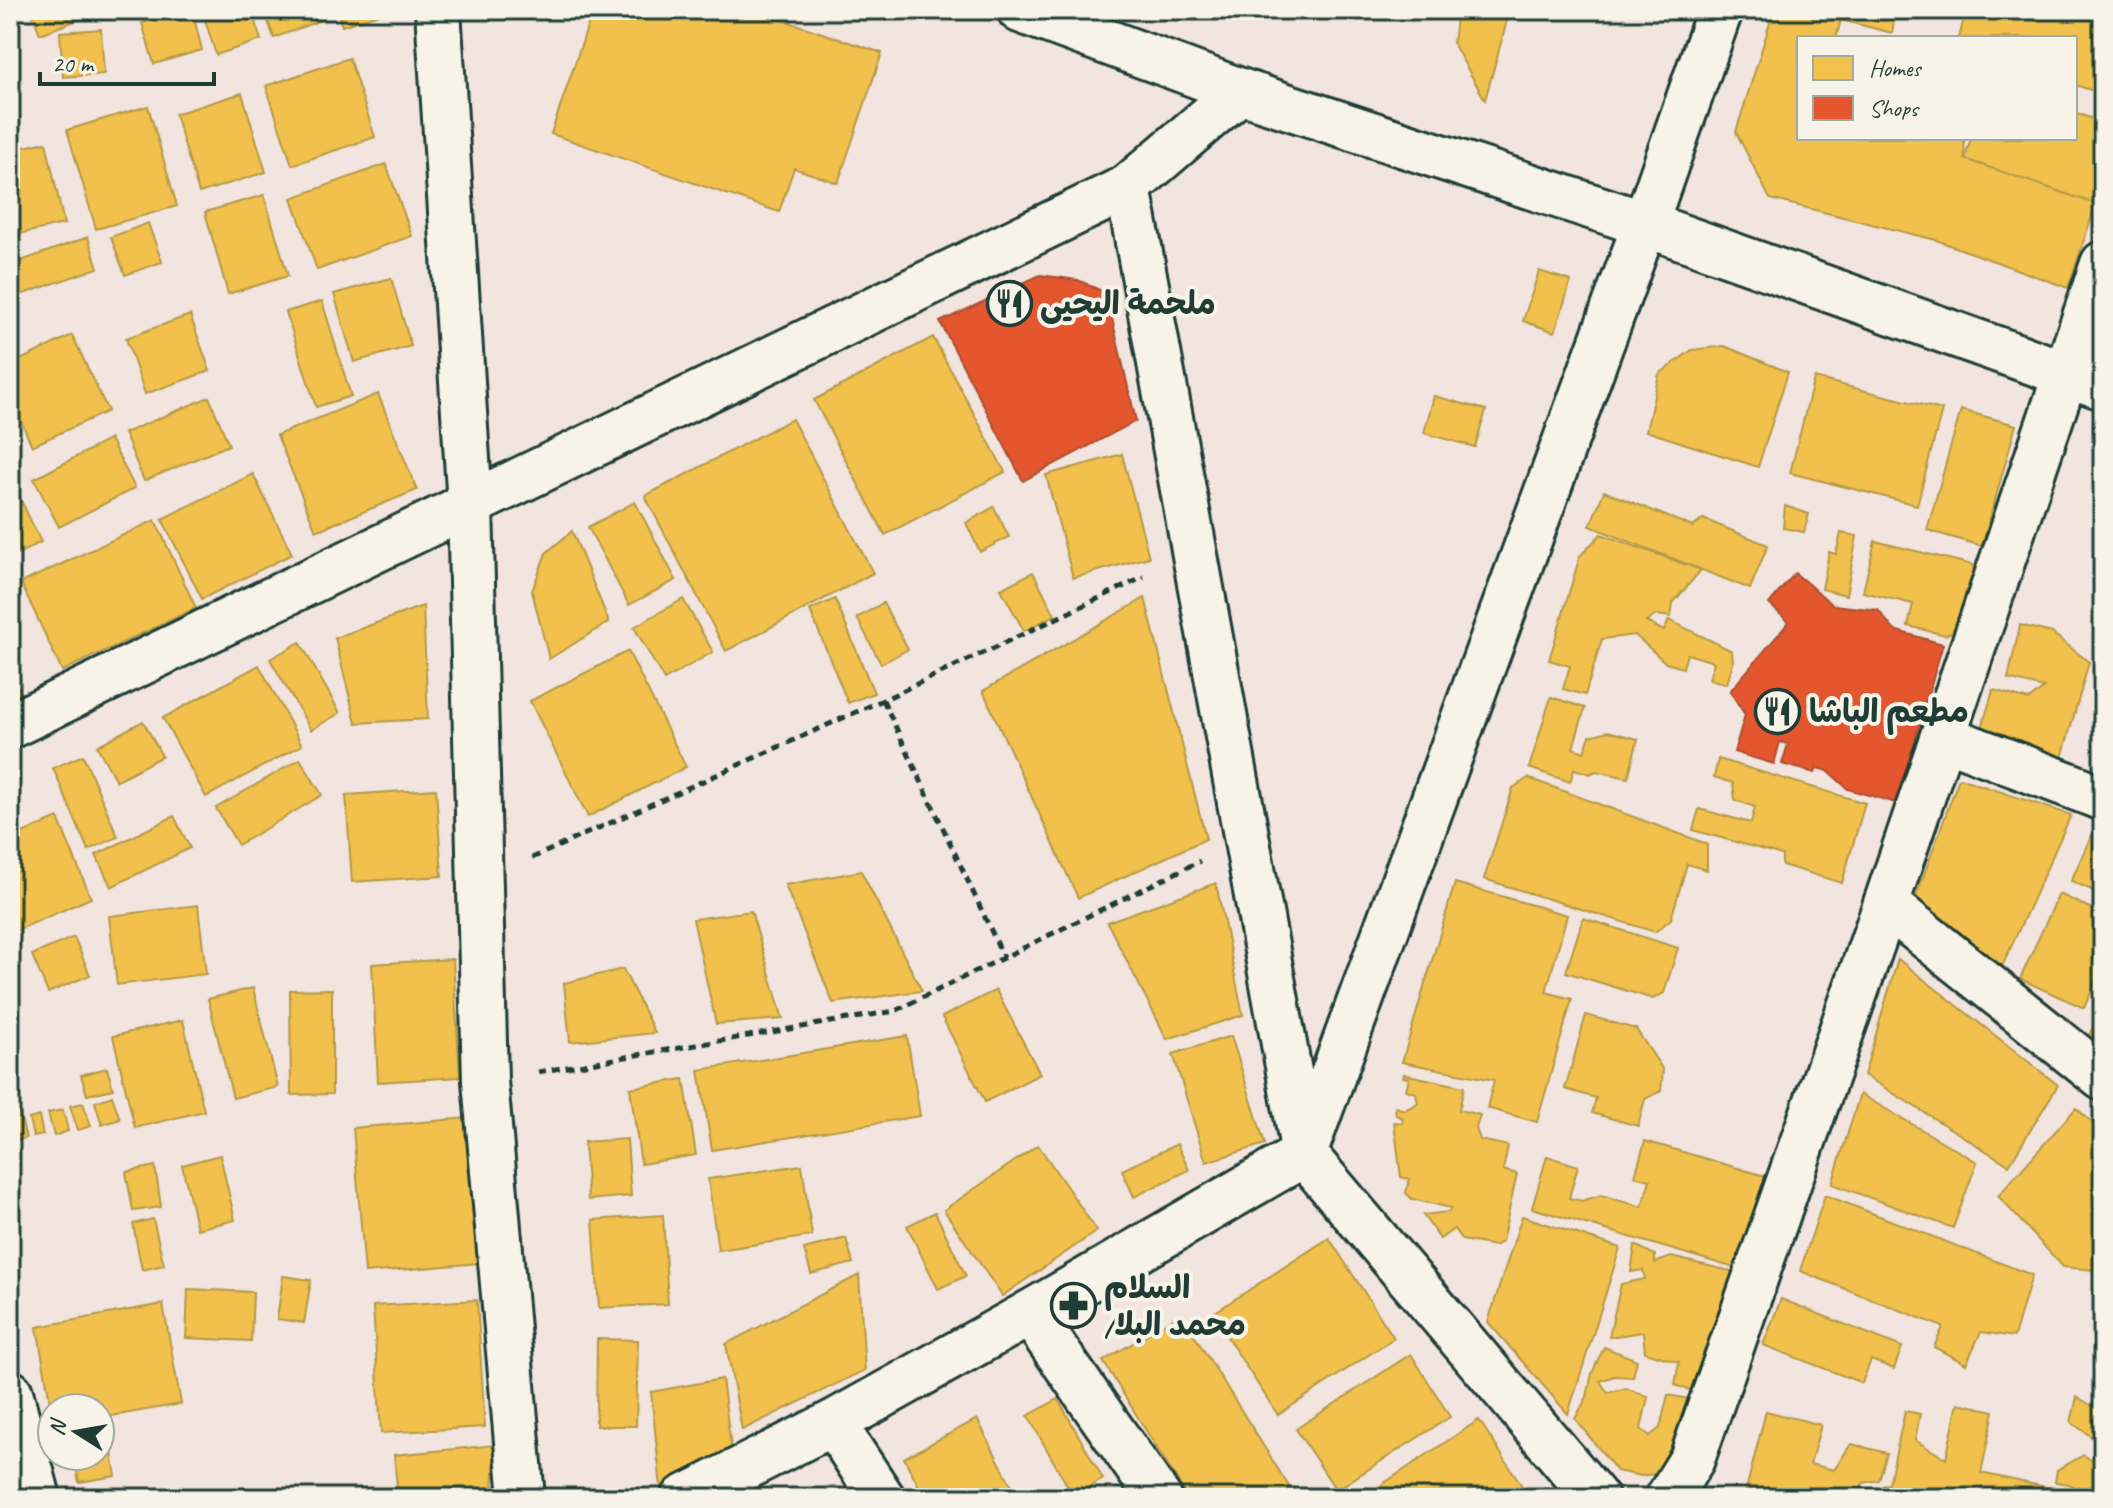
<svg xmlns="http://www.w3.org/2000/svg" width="2113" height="1508" font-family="Caveat,'Playpen Sans Arabic',sans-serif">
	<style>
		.homes { fill: #f2c14e; stroke: #b39946; stroke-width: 2 }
		.shops { fill: #e4572e; stroke: #a94f30; stroke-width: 2 }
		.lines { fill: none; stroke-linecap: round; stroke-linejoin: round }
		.minor-casing { stroke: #1f3d34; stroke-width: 50 }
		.path { stroke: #1f3d34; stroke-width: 5; stroke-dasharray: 8 6; stroke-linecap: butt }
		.minor { stroke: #f7f3e8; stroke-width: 44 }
		.labels { text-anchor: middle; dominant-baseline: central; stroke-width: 8; stroke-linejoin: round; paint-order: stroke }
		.poi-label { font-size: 32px; font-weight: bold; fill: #1f3d34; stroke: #f7f3e8; text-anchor: start }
	</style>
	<rect width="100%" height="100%" fill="#f2e4df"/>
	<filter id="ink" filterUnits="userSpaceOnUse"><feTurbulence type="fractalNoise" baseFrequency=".0125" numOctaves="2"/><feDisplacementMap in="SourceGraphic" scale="16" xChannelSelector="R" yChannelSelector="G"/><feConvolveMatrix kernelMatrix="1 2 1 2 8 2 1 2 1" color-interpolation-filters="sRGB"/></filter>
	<g filter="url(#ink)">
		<g class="homes">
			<path d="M31,10h74l-65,24z"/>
			<path d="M192,10l10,40 -48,14 -12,-41z"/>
			<path d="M202,10h49l10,30 -45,15z"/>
			<path d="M264,10h57l3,9 -50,19z"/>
			<path d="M337,10h50l1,1 -46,15z"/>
			<path d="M593,10h160l129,43 -44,130 -44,-15 -15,44 -228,-78z"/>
			<path d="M1510,10l-25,90 -32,-57 4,-33z"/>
			<path d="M1774,10h122l-4,23 -51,-13 -5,18h-37v100h165l1,21 131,45 -28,84 -132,-48 -166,-41 -34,-67z"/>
			<path d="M1966,10h137v84l-28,-9v-47h-116z"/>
			<path d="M101,29l3,45 -41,3 -3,-45z"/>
			<path d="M349,58l26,79 -83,28 -26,-79z"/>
			<path d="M242,93l24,79 -67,21 -24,-79z"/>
			<path d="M148,106l29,100 -81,23 -29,-99z"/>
			<path d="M2075,113l28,9v58l-7,24 -131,-45 6,-21h104z"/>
			<path d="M46,142l18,82 -54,12v-86z"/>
			<path d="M386,164l26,72 -95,34 -25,-72z"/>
			<path d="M264,195l24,81 -60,18 -23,-82z"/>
			<path d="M148,223l14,39 -37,13 -14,-38z"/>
			<path d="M88,237l10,31 -83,29 -5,-15v-17z"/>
			<path d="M1539,271l32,10 -16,51 -32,-11z"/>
			<path d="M391,278l20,68 -57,16 -20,-68z"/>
			<path d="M322,301l29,95 -35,11 -30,-95z"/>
			<path d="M190,315l20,56 -65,23 -19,-56z"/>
			<path d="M72,335l36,76 -76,35 -22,-50v-31z"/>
			<path d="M933,337l72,135 -120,63 -71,-135z"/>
			<path d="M1724,346l64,26 -30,95 -112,-36 13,-57 33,-24z"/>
			<path d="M1814,378l128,32 -25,95 -127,-32z"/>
			<path d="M378,394l39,96 -101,41 -39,-96z"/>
			<path d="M1434,396l52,14 -11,37 -51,-14z"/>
			<path d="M209,397l20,48 -85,36 -20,-48z"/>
			<path d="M1961,410l55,15 -34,121 -55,-16z"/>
			<path d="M792,419l81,154 -147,78 -81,-155z"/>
			<path d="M110,439l25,49 -76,39 -25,-48z"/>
			<path d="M1122,454l27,103 -76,21 -27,-103z"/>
			<path d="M253,474l39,80 -90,45 -40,-80z"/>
			<path d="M1604,491l89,36 10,-8 65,26 -18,44 -160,-63z"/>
			<path d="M17,492l24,50 -31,16v-63z"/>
			<path d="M635,502l41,78 -47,25 -41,-78z"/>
			<path d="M1785,506l24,8 -5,18 -21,-4z"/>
			<path d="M994,507l15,30 -29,15 -14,-29z"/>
			<path d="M155,520l41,88 -134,63 -41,-88z"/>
			<path d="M572,531l37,91 -60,37 -17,-68 14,-38z"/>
			<path d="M1841,533l16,3 -11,59 -24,-6 7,-37 7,2z"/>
			<path d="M1601,534l100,36 -28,33 -2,14 -15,-2 -10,7 18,9 5,-11 63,31 1,11 -6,22 -18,-5 5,-17 -27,-8 -4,14 -17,-5 -31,-28 -33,4 -17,56 -22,-6 7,-23 -21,-6 31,-104z"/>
			<path d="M1875,541l98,24 2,14 -13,48 -17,8 -37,-9 5,-22 -50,-12z"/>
			<path d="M1033,572l22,43 -31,16 -23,-42z"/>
			<path d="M1145,598l61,241 -128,59 -95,-207z"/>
			<path d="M683,599l30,53 -49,28 -30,-53z"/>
			<path d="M835,599l39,94 -26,10 -38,-93z"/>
			<path d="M883,603l25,46 -27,15 -24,-46z"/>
			<path d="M423,606l5,113 -72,4 -21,-85z"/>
			<path d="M2020,625l32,8 37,29 -29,103 -82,-23 15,-52 36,10 15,-12 -36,-9z"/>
			<path d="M300,642l40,71 -29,17 -41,-71z"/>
			<path d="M628,651l58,116 -98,50 -58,-116z"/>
			<path d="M259,665l43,80 -96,52 -43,-79z"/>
			<path d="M10,670l14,30 -14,7z"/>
			<path d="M1551,697l34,11 -12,40 11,4 6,-16 18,-5 30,8 -10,39 -32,-7 -6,3 -16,-5 -4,13 -41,-14z"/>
			<path d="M143,721l19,35 -46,25 -19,-35z"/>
			<path d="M83,755l35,82 -30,13 -35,-82z"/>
			<path d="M300,759l22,36 -84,50 -22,-37z"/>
			<path d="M1718,759l147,44 -23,80 -60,-18v-10l-89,-25 6,-21 52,14 4,-16 -20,-7 -2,-17 -19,-6z"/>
			<path d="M1528,778l179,66v26l-20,-6 -16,55 -16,13 -171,-53 29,-91z"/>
			<path d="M1959,778l112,37 -70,154 -85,-72z"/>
			<path d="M436,789l6,87 -90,6 -6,-87z"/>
			<path d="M174,816l16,32 -79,39 -15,-32z"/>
			<path d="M58,818l33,80 -78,34 -3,-8v-86z"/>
			<path d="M2091,836l12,5v54l-32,-14z"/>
			<path d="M861,871l61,120 -89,12 -48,-118z"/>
			<path d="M1216,883l27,132 -76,24 -60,-117z"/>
			<path d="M1455,883l112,32 -21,77 26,7 -35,123 -50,-14 7,-28 -92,-18z"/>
			<path d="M2059,894l44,20v52l-19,42 -64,-29z"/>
			<path d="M198,905l8,69 -89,11 -8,-69z"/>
			<path d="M751,911l32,108 -67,5 -23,-105z"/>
			<path d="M1583,918l95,30 -14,45 -11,6 -87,-27z"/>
			<path d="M74,937l16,38 -42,18 -16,-38z"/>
			<path d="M453,959l7,118 -82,5 -6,-118z"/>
			<path d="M1898,959l160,126 -49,80 -145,-90z"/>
			<path d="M623,969l32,64 -85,9 -6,-59z"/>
			<path d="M253,988l25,99 -45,11 -25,-99z"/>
			<path d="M332,989v105l-41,1 -1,-105z"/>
			<path d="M996,990l44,84 -55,28 -43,-85z"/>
			<path d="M2103,1007v38l-15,-8z"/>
			<path d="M1586,1015l50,14 27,41 -2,21 -16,8 -7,27 -46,-13 4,-15 -31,-9z"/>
			<path d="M183,1020l21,91 -69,17 -22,-92z"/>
			<path d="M907,1036l13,80 -208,34 -13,-80z"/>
			<path d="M1231,1036l34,108 -59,18 -33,-108z"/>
			<path d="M107,1068l6,21 -26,6 -6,-20z"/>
			<path d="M1404,1074l60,13 -5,23 21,5 -4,13 4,12 28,6 -5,24 14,4 -15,67 -7,5 -33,-6 -8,-11 -14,10 -17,-24 26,-3 2,-4 -39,-9 -6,-6 3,-14 -8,-2 -7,-55 8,1 1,-5 -7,-3 -1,-8 10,3 13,-7 -2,-10 -10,-3 3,-12 -6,-1z"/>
			<path d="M684,1079l12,76 -55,9 -11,-76z"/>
			<path d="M1860,1094l117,68 -24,66 -121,-44z"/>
			<path d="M112,1096l8,23 -18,6 -7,-23z"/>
			<path d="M83,1103l8,23 -13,4 -8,-24z"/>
			<path d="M2076,1108l27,24v139l-40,-4 -65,-71z"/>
			<path d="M63,1110l5,21 -14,5 -6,-23z"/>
			<path d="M19,1112l7,26 -16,4v-28z"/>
			<path d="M39,1116l4,19 -10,2 -4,-18z"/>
			<path d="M479,1117l12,145 -126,11 -12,-145z"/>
			<path d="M627,1139l4,57 -43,4 -4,-58z"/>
			<path d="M1645,1141l120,35 -27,93 -206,-61 15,-52 31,10 -9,32 13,3 19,-6 41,12 8,-27 -15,-4z"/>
			<path d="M1177,1144l12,26 -55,27 -12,-27z"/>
			<path d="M1038,1145l59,86 -95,65 -58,-86z"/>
			<path d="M220,1155l15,65 -38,9 -15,-64z"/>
			<path d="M802,1165l10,71 -94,14 -10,-71z"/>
			<path d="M155,1166l6,41 -28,4 -7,-39z"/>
			<path d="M1825,1195l207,80 -18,62 -33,-5 -15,32 -32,-17 9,-20 -143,-56z"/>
			<path d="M935,1212l31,64 -28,13 -31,-63z"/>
			<path d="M663,1215l5,89 -69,4 -6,-88z"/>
			<path d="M1522,1216l98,32 -52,166 -80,-92z"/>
			<path d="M153,1219l11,46 -22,5 -9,-46z"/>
			<path d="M846,1238l7,25 -42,11 -7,-25z"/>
			<path d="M1329,1238l65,100 -116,77 -66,-101z"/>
			<path d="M1635,1245l20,10v8l16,-6 76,18 -37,122 -35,-12 4,-23 -34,-10 -2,-20 -34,5 12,-53 24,-5 -2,-9 -12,2z"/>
			<path d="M859,1275l6,95 -123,60 -16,-86z"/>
			<path d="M283,1276l28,4 -7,43 -27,-4z"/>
			<path d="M188,1289l65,3 -2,49 -65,-3z"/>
			<path d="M1781,1299l121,48 -8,22 -23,-9 -9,23 -99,-38z"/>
			<path d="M477,1300l8,127 -104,6 -8,-127z"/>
			<path d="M163,1304l18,100 -81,14v-10h-48v5l-15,-86z"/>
			<path d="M1181,1314l115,184h-108l-85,-137z"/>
			<path d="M597,1339l41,1 -2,86h-40z"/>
			<path d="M1604,1347l33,13 -4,17 -19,-1 -14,5 8,12 18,-5 22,9 -7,32 9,7 10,-8 8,-33 36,7 -36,70 -27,4 -24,-5 -42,-52 12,-22 5,-24z"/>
			<path d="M1411,1354l39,63 -114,73 -40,-61z"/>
			<path d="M722,1379l9,68 -70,41 -10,-96z"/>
			<path d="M2077,1397l26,15v33l-32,-23z"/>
			<path d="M1058,1399l45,80 -30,17 -45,-80z"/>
			<path d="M1958,1403l36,8 -13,62 83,18 -1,7h-187l6,-12 7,-2 16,-73 15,3 -5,26 31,19z"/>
			<path d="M1766,1411l55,14 -11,39 24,6 17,-26 36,9 -8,27 -16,3 -5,15h-114z"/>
			<path d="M977,1419l41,79h-93l-21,-40z"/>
			<path d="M1479,1420l51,78h-168z"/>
			<path d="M110,1441l6,35 -37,6 -5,-26h26v-14z"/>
			<path d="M495,1445l-2,53h-95l-4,-43z"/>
			<path d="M2084,1455l15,11 4,-5v37h-9l-25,-14 -14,-2 2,-12z"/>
			<path d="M126,1491l1,7h-31v-1z"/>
		</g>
		<g class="shops">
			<path d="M1040,275l38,5 28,13 30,128 -113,60 -83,-159z"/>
			<path d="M1795,573l38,32 45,5 16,20 49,14 -47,159 -48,-14 -20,-18 -11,-3 -2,5 -33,-9 6,-20 -8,-2 -6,22 -40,-12 11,-37 -15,-24 59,-69 -20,-18z"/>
		</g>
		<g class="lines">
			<defs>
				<g id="minor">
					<path d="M438,10l32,495 15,576 37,417"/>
					<path d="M1020,10l220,81 405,133 458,163"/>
					<path d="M1128,187l176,967 292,344"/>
					<path d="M10,726l1118,-539 112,-96"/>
					<path d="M1943,737l160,61"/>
					<path d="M1886,904l217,174"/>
					<path d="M1030,1313l129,185"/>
					<path d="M10,1393l28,105"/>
					<path d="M833,1423l49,75"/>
					<path d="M684,1498l149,-75 197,-110 274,-159 341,-930 75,-214"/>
					<path d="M1668,1498l24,-39 194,-555 217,-640"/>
				</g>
			</defs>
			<use href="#minor" class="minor-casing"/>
			<g class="path">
				<path d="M883,700l121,258"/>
				<path d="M532,858l351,-158 261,-123"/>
				<path d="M538,1072l357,-61 305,-150"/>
			</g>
			<use href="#minor" class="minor"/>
		</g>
	</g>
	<defs>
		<symbol id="restaurant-ring" viewBox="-11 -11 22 22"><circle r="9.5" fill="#f7f3e8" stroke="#1f3d34" stroke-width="1.5"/><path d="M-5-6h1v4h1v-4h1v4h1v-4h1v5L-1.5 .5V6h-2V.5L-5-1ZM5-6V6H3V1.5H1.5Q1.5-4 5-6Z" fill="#1f3d34"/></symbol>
		<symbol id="pharmacy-ring" viewBox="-11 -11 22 22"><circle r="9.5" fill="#f7f3e8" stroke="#1f3d34" stroke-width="1.5"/><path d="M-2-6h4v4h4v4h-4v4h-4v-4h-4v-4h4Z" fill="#1f3d34"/></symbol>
	</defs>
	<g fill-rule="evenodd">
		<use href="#restaurant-ring" x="984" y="278" width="51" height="51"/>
		<use href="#restaurant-ring" x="1752" y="686" width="51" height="51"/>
		<use href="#pharmacy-ring" x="1048" y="1280" width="51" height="51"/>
	</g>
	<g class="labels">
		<g class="poi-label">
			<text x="1040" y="303">ملحمة اليحيى</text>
			<text x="1809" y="711">مطعم الباشا</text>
			<text x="1104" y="1287">السلام<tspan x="1104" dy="37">/محمد البلا</tspan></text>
		</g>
	</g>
	<rect width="2113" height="1508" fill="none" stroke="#f7f3e8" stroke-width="40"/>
	<rect x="20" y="20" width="2073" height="1468" fill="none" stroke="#1f3d34" stroke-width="3" filter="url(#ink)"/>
	<rect x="1797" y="36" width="280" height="104" fill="#f7f3e8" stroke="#a1aaa0" stroke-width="2"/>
	<rect x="1813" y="56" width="40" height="24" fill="#f2c14e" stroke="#a1aaa0" stroke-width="2"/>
	<text x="1869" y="76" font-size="24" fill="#1f3d34">Homes</text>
	<rect x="1813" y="96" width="40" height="24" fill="#e4572e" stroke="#a1aaa0" stroke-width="2"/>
	<text x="1869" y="116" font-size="24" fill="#1f3d34">Shops</text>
	<g transform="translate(76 1432) rotate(281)"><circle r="38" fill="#f7f3e8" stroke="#a1aaa0" stroke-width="2"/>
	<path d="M0-6L14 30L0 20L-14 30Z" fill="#1f3d34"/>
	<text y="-12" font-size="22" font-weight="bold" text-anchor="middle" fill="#1f3d34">N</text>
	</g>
	<path d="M40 72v12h174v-12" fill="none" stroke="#1f3d34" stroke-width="4"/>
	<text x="52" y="72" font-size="24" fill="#1f3d34" stroke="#f7f3e8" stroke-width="6" paint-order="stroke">20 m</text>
</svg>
